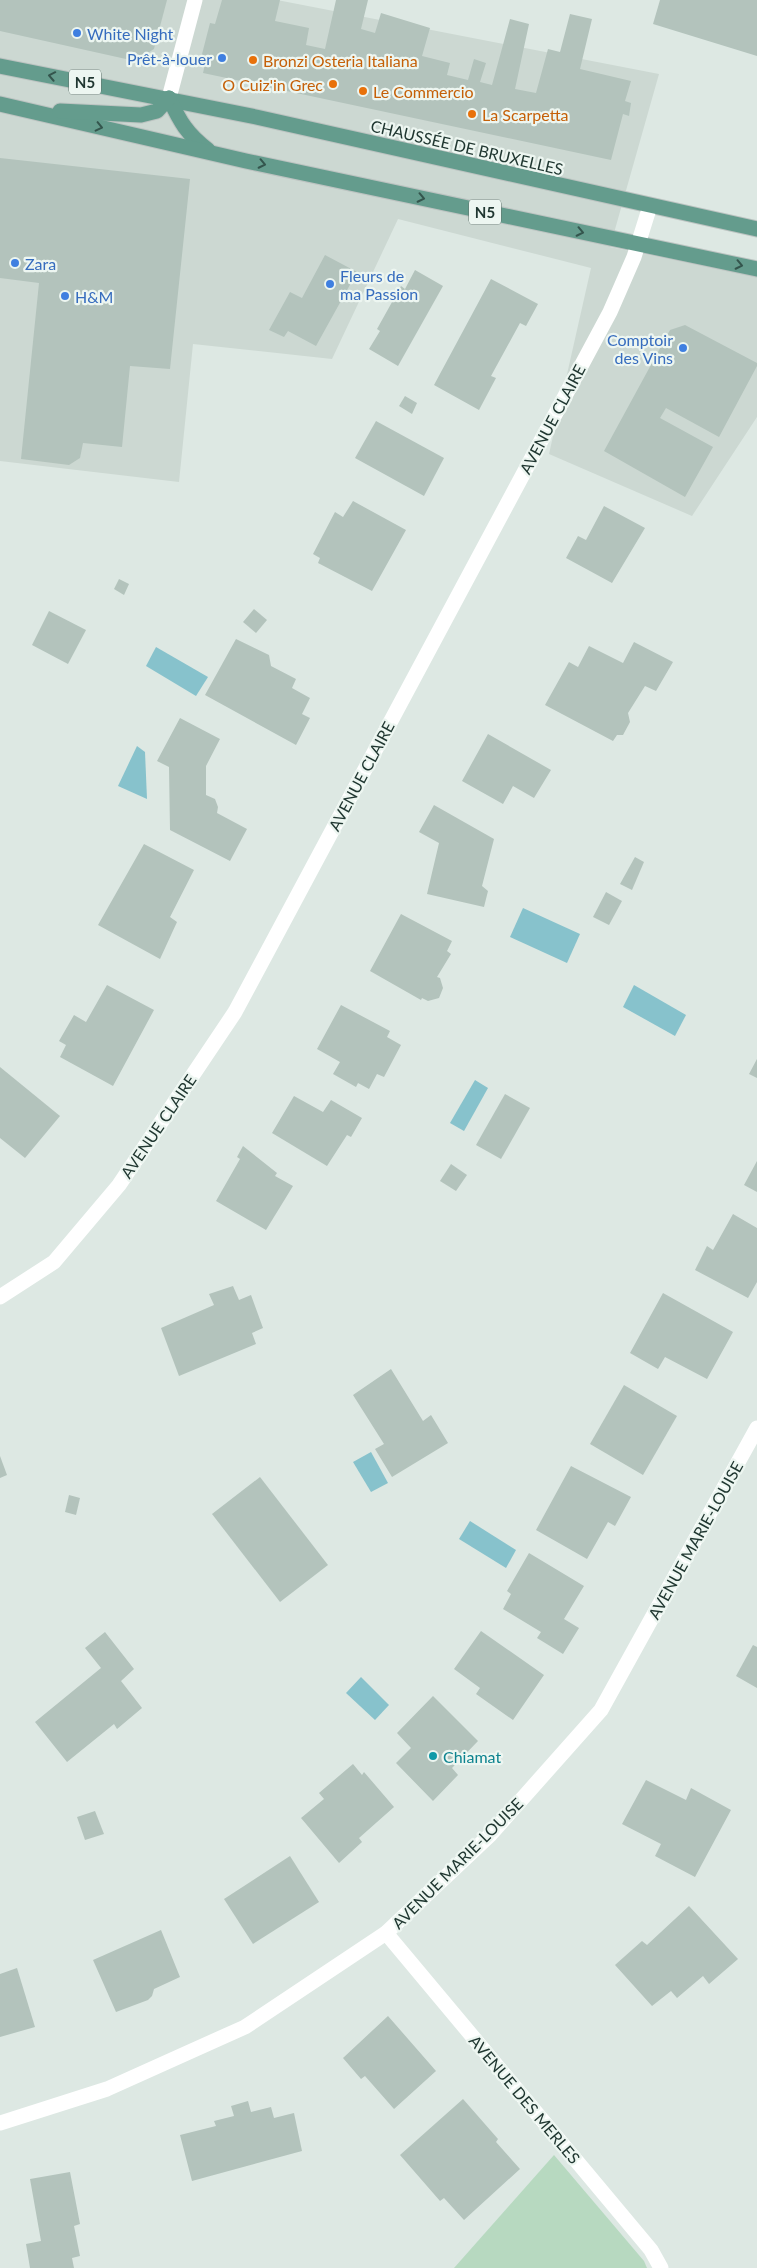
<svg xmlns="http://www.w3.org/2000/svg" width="757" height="2268" font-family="Lato,sans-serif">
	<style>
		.built { fill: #ccd8d2 }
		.green { fill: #b7d9c0 }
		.water { fill: #87c2cc }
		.building { fill: #b3c3bc }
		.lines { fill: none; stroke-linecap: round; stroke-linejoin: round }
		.primary-casing { stroke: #bcc3c1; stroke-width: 17 }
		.minor { stroke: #fff; stroke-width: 15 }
		.primary { stroke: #649c8d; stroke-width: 15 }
		.oneway { stroke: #34554d }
		.shop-dot { fill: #3f7fe0; stroke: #edf6f1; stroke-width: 2 }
		.food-dot { fill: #e8710a; stroke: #edf6f1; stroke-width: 2 }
		.culture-dot { fill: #0f9aa8; stroke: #edf6f1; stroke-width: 2 }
		.labels { text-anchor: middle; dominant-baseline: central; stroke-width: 4.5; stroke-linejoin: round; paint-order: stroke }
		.shield { fill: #edf6f1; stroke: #5e706b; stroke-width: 1 }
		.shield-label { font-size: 15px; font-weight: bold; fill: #203731 }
		.shop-label { font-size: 16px; fill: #366cbe; stroke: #edf6f1; text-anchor: start }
		.food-label { font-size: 16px; fill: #c56008; stroke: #edf6f1; text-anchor: start }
		.street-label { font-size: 16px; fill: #203731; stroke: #edf6f1 }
		.culture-label { font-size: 16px; fill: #0d838f; stroke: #edf6f1; text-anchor: start }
	</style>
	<rect width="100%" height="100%" fill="#dde8e3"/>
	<path class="built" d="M0,0h277l382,74 -49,173 147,30v140l-65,99 -143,-62 42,-186 -193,-49 -66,140 -139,-15 -14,138 -179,-21z"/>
	<path class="green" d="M554,2155l90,106 3,7h-193z"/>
	<g class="water">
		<path d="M156,647l52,30 -12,19 -50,-30z"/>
		<path d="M137,746l8,6 2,47 -29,-13z"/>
		<path d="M523,908l57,26 -13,29 -57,-26z"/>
		<path d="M634,985l52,30 -11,21 -52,-29z"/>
		<path d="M475,1080l13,8 -24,43 -14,-8z"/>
		<path d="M371,1452l17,31 -17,9 -18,-30z"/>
		<path d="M470,1521l46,29 -10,18 -47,-29z"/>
		<path d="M361,1677l28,28 -14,15 -29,-27z"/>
	</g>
	<g class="building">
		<path d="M0,0h167l-13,49 -19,12 -135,-30z"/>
		<path d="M222,0h58l-5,21 34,7 -3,17 19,4 11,-49h32l-7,29 14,4 6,-20 49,15 -8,28 28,7 -3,12 21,5 6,-21 12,4 -6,19 12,3 18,-66 19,5 -14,65 21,4 12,-44 12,3 10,-38 22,5 -12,50 51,12 -6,20 6,2 -2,13 -6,-2 -12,46 -408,-87 3,-13 -5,-2 9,-35 5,1z"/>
		<path d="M660,0h97v56l-104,-32z"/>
		<path d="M0,158l190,21 -20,190 -40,-3 -8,81 -39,-4 -3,15 -11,7 -48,-6 18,-176 -39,-5z"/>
		<path d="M325,255l32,17 -41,74 -28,-15 -4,6 -15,-7 21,-38 12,6z"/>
		<path d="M415,270l28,16 -45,80 -29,-17 11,-18 -3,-2 24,-43 4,3z"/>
		<path d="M491,279l47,25 -12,22 -6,-3 -29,53 5,2 -17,32 -45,-25z"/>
		<path d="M685,325l72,38v3l-38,71 -53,-29 -6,10 53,29 -28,50 -81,-46 66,-121z"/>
		<path d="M405,396l12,7 -5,11 -13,-8z"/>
		<path d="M376,421l68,37 -20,38 -69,-38z"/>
		<path d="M353,501l53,29 -34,61 -54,-28 2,-5 -7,-4 22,-42 8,5z"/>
		<path d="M604,506l41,22 -33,55 -46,-25 12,-22 8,4z"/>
		<path d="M119,579l10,5 -5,11 -10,-6z"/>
		<path d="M254,609l13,11 -11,13 -13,-11z"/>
		<path d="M49,611l37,19 -18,34 -36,-19z"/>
		<path d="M236,639l33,16 2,11 25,13 -4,9 18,10 -8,16 8,4 -14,27 -91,-50z"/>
		<path d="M634,642l39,20 -17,29 -11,-5 -17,27 2,9 -7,13h-6l-4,6 -68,-36 24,-43 9,5 11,-21 34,17z"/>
		<path d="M180,718l40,21 -14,27v29l9,4 3,8 -1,6 30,16 -17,32 -60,-31 -1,-63 -12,-6z"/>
		<path d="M488,734l63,36 -17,28 -21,-12 -10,18 -41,-23z"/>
		<path d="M434,805l60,34 -12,47 6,5 -4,16 -57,-13 12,-51 -20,-11z"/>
		<path d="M144,844l50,26 -24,47 7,5 -17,37 -62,-34z"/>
		<path d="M635,857l9,5 -12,28 -12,-6z"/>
		<path d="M606,892l16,9 -13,24 -16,-8z"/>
		<path d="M401,914l51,27 -5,10 4,3 -14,23 3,1 3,10 -4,10 -11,3 -6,-3 -1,2 -51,-29z"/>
		<path d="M107,985l47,25 -41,76 -53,-29 6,-12 -7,-4 15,-26 12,7z"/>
		<path d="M341,1005l49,26 -3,6 14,8 -17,32 -7,-3 -8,15 -11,-6 -2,4 -23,-13 7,-12 -23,-13z"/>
		<path d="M757,1059v19l-8,-4z"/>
		<path d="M0,1067l60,49 -35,42 -25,-20z"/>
		<path d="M505,1094l25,14 -29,51 -25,-14z"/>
		<path d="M294,1096l29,16 8,-12 31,18 -11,19 -4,-2 -20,31 -55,-33z"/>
		<path d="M243,1146l34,27 -2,3 18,10 -27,44 -50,-29 24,-42 -3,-2z"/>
		<path d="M757,1161v31l-13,-7z"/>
		<path d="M451,1164l16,11 -11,16 -16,-10z"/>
		<path d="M733,1214l24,14v54l-9,16 -53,-28 12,-24 6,4z"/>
		<path d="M233,1286l6,14 12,-5 12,33 -11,5 4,11 -77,32 -18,-48 53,-23 -5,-11z"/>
		<path d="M663,1293l70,39 -26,47 -42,-22 -7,12 -28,-16z"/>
		<path d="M391,1369l32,52 8,-6 17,28 -56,34 -17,-28 9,-5 -31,-49z"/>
		<path d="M624,1385l53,31 -34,59 -53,-31z"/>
		<path d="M0,1456l7,19 -7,3z"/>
		<path d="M571,1466l60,31 -16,29 -7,-4 -21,37 -51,-29z"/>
		<path d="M260,1477l68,88 -48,37 -68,-88z"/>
		<path d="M69,1495l11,3 -4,17 -11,-3z"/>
		<path d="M529,1553l55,33 -20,33 15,9 -16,26 -26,-16 4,-6 -38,-23 8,-15 -4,-3z"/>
		<path d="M481,1631l63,44 -31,45 -37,-26 4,-6 -26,-19z"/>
		<path d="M105,1632l29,37 -13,12 21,27 -25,21 -3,-5 -47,38 -32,-40 66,-54 -16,-20z"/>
		<path d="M753,1645l4,2v41l-21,-12z"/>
		<path d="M433,1696l45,45 -26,27 6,7 -25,26 -37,-38 15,-15 -14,-15z"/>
		<path d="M353,1764l9,11 2,-3 30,35 -35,31 3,4 -23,21 -38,-45 23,-19 -5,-6z"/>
		<path d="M646,1780l40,20 5,-12 40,22 -36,67 -40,-21 6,-12 -39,-20z"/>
		<path d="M95,1811l9,23 -19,6 -8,-23z"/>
		<path d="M290,1856l29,46 -66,42 -29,-45z"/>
		<path d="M689,1906l49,53 -29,25 -6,-8 -26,22 -6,-7 -19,15 -37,-41 27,-24 5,4z"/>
		<path d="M161,1930l19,47 -26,12 -2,7 -4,4 -32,12 -23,-52z"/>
		<path d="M17,1968l18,59 -35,10v-63z"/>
		<path d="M388,2016l48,55 -42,38 -29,-33 -4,3 -18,-21z"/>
		<path d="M463,2099l35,40 -2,3 24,27 -56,51 -20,-22 -4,3 -40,-46z"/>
		<path d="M248,2101l3,11 20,-5 3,11 20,-5 8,38 -110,30 -12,-46 36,-9 -2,-5 20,-5 -3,-10z"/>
		<path d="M70,2172l10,52 -6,2 6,30 -8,2 2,10h-44l-4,-24 15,-3 -11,-62z"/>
	</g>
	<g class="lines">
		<defs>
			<g id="primary">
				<path d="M0,66l256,51 501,112"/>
				<path d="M169,98c11,24 18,36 39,52"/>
				<path d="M0,104l246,57 511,108"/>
				<path d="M60,111l81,4 16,-4 12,-13"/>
			</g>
		</defs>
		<use href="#primary" class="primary-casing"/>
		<g class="minor">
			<path d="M169,98l26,-98"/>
			<path d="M0,1297l54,-35 65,-77 116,-173 375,-700 24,-55 16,-51"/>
			<path d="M386,1933l265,317 10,18"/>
			<path d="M0,2123l107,-34 138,-62 141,-94 104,-98 111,-125 156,-282"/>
		</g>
		<use href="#primary" class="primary"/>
	</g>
	<defs><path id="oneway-chevron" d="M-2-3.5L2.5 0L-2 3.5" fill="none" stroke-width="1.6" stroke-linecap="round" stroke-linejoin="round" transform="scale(1.25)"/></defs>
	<g class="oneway">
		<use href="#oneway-chevron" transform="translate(52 76) rotate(-169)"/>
		<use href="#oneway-chevron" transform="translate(99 127) rotate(13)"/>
		<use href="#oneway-chevron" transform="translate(262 164) rotate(12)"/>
		<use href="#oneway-chevron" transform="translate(421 198) rotate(12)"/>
		<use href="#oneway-chevron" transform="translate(580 232) rotate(12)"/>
		<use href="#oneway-chevron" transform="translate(739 265) rotate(12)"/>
	</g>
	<g class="shop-dot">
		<circle cx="77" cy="33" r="5"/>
		<circle cx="222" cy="58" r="5"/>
		<circle cx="15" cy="263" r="5"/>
		<circle cx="330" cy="284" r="5"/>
		<circle cx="65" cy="296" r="5"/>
		<circle cx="683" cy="348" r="5"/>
	</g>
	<g class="food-dot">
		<circle cx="253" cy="60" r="5"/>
		<circle cx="333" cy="84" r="5"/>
		<circle cx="363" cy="91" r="5"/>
		<circle cx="472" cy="114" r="5"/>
	</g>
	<circle class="culture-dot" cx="433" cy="1756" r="5"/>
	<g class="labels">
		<g class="shield">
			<rect x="69" y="69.5" width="32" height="25" rx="4"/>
			<rect x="469" y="199.5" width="32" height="25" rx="4"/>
		</g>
		<g class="shield-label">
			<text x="85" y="82">N5</text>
			<text x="485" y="212">N5</text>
		</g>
		<g class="shop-label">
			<text x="87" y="33">White Night</text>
			<text x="212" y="58" text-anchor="end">Prêt-à-louer</text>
			<text x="25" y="263">Zara</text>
			<text x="340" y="275">Fleurs de<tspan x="340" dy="18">ma Passion</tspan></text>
			<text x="75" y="296">H&amp;M</text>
			<text x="673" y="339" text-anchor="end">Comptoir<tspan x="673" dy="18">des Vins</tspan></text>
		</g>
		<g class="food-label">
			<text x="263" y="60">Bronzi Osteria Italiana</text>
			<text x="323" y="84" text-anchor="end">O Cuiz'in Grec</text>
			<text x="373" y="91">Le Commercio</text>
			<text x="482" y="114">La Scarpetta</text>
		</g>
		<g class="street-label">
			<text transform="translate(467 147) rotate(13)">CHAUSSÉE DE BRUXELLES</text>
			<text transform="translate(552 419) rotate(-62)">AVENUE CLAIRE</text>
			<text transform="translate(361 776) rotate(-62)">AVENUE CLAIRE</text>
			<text transform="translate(158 1126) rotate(-56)">AVENUE CLAIRE</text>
			<text transform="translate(695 1540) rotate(-61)">AVENUE MARIE-LOUISE</text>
			<text transform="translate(457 1863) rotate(-45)">AVENUE MARIE-LOUISE</text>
			<text transform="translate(525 2099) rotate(50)">AVENUE DES MERLES</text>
		</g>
		<g class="culture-label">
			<text x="443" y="1756">Chiamat</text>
		</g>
	</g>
</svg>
